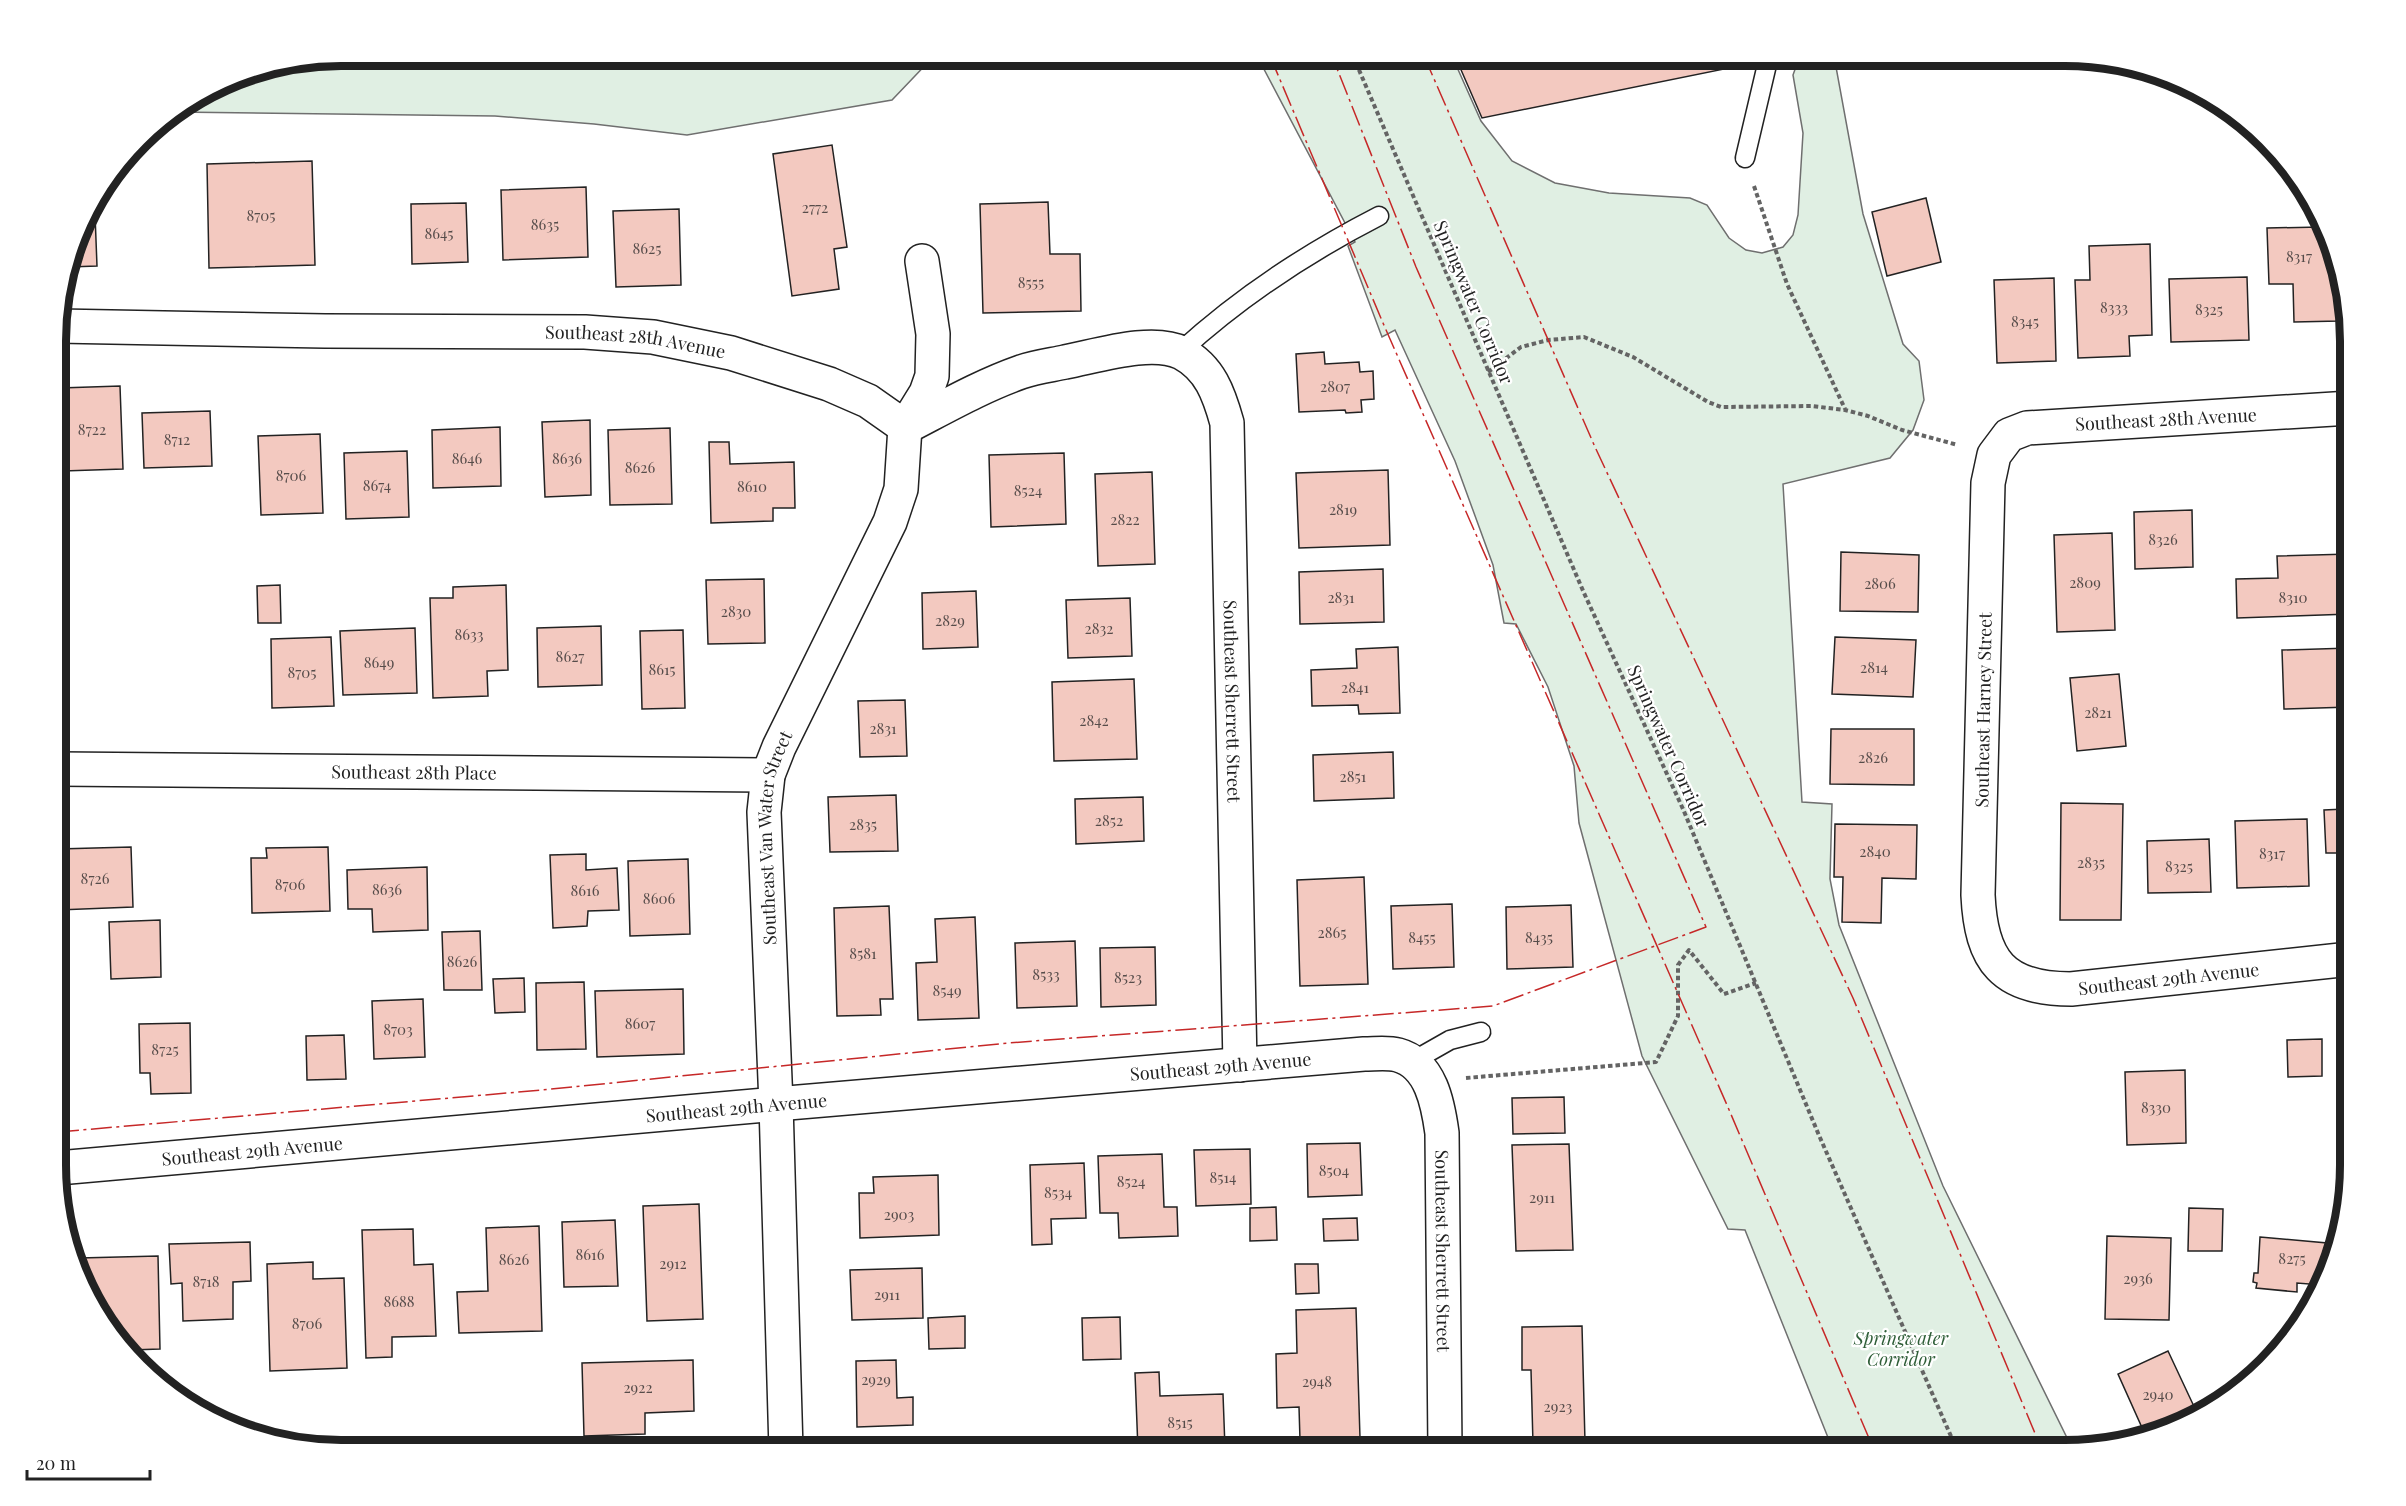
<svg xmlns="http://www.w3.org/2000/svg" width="2406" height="1506" font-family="'Playfair Display',serif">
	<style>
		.green { fill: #e0efe3; stroke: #6f6f6f; stroke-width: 1.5 }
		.building { fill: #f3c9c0; stroke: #222; stroke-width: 1.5 }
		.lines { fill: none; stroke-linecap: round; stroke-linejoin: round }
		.service-casing { stroke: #222; stroke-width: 21 }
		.minor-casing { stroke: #222; stroke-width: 36 }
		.path { stroke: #646464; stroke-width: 4; stroke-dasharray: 4.5 3; stroke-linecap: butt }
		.service { stroke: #fff; stroke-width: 18 }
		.minor { stroke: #fff; stroke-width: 33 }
		.power { stroke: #c62828; stroke-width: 1.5; stroke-dasharray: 21 4.5 3 4.5; stroke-linecap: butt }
		.labels { text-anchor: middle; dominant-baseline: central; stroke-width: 4.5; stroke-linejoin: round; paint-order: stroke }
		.number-label { font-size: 15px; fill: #564c4a }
		.street-label { font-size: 18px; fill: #222; stroke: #fff }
		.park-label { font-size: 18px; font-style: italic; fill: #2f5e38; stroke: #fff }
		.rim { fill: none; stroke: #222; stroke-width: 8 }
	</style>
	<rect width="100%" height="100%" fill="#fff"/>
	<g class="green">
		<path d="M341,56h593l-42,44 -205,35 -93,-11 -99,-8 -319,-4 56,-35z"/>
		<path d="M1257,56h195l29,65 31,40 43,22 54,10 81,5 17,7 22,33 17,12 16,3 21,-6 10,-12 5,-20 5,-82 -10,-58 5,-14 11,-5h25l29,158 40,130 16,17 5,39 -11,30 -23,28 -107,26 19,318 30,2 -2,75 9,46 104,261 130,264h-240l-88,-220 -17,-1 -86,-173 -63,-233 -5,-57 -26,-79 -32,-63 -12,-1 -11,-58 -38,-104 -60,-131 -13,7 -34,-91 7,-4z"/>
	</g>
	<g class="building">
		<path d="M1455,56h282l2,10 -257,52z"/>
		<path d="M832,145l15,102 -13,2 5,40 -47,7 -19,-142z"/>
		<path d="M312,161l3,104 -106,3 -2,-104z"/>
		<path d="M586,187l2,70 -85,3 -2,-70z"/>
		<path d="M1926,198l15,64 -54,14 -15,-64z"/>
		<path d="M1048,202l2,52h30l1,57 -98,2 -3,-109z"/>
		<path d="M466,203l2,59 -56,2 -1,-60z"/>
		<path d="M679,209l2,76 -65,2 -3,-76z"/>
		<path d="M95,214l2,52 -28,1 16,-52z"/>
		<path d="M2321,227l17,56 1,38 -45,1 -1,-38h-24l-2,-56z"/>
		<path d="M2150,244l2,91 -23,1 1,20 -52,2 -3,-78h15l-1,-34z"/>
		<path d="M2247,277l2,63 -78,2 -2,-63z"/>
		<path d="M2054,278l2,83 -59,2 -3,-83z"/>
		<path d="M1324,352l1,12 34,-2 1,10 13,-1 1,28 -13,1 1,12 -16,1 -1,-3 -46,2 -3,-58z"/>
		<path d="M120,386l3,83 -60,2 -3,-83z"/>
		<path d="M210,411l2,55 -68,2 -2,-55z"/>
		<path d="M590,420l1,75 -46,2 -3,-75z"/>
		<path d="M500,427l1,59 -68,2 -1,-58z"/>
		<path d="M670,428l2,76 -62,1 -2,-75z"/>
		<path d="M320,434l3,79 -62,2 -3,-79z"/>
		<path d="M709,442h20l1,22 64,-2 1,46h-22v13l-62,2z"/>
		<path d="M407,451l2,66 -63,2 -2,-66z"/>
		<path d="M1064,453l2,71 -75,3 -2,-72z"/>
		<path d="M1388,470l2,75 -91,3 -3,-75z"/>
		<path d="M1152,472l3,92 -57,2 -3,-92z"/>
		<path d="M2192,510l1,57 -58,2 -1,-57z"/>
		<path d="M2112,533l3,97 -58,2 -3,-97z"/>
		<path d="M1841,552l78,3 -1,57 -78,-1z"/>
		<path d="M2350,554v60l-113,4 -1,-39 42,-1 -1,-22z"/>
		<path d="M1383,569l1,53 -84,2 -1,-52z"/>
		<path d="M764,579l1,64 -57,1 -2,-64z"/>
		<path d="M280,585l1,38h-23l-1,-37z"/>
		<path d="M506,585l2,85 -21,1 1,25 -55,2 -3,-100h23v-11z"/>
		<path d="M976,591l2,56 -55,2 -1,-56z"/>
		<path d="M1130,598l2,58 -64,2 -2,-58z"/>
		<path d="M601,626l1,59 -64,2 -1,-59z"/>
		<path d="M415,628l2,65 -74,2 -3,-64z"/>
		<path d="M683,630l2,78 -43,1 -2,-78z"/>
		<path d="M331,637l3,69 -62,2 -1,-69z"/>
		<path d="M1835,637l81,3 -3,57 -81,-3z"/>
		<path d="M1398,647l2,66 -41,1 -1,-9 -46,1 -1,-36 46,-2 -1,-19z"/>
		<path d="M2350,648v59l-66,2 -2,-59z"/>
		<path d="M2119,674l7,72 -49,5 -7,-73z"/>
		<path d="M1134,679l3,80 -83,2 -2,-79z"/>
		<path d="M905,700l2,56 -47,1 -2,-56z"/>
		<path d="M1831,729h83v56l-84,-1z"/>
		<path d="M1393,752l1,46 -80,3 -1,-46z"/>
		<path d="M896,795l2,56 -68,1 -2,-55z"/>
		<path d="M1143,797l1,44 -68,3 -1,-45z"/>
		<path d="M2061,803l62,1 -2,116h-61z"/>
		<path d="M2345,809l2,44h-21l-2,-43z"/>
		<path d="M2307,819l2,67 -72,2 -2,-67z"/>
		<path d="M1835,824l82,1 -1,54 -34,-1 -1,45 -39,-1 1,-45h-9z"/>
		<path d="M2209,839l2,53 -63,1 -1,-52z"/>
		<path d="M131,847l2,60 -75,3v-61z"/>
		<path d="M328,847l2,64 -78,2 -1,-55h16l-1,-10z"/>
		<path d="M586,854v16l31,-2 2,42 -31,1 -1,15 -34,2 -3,-73z"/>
		<path d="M688,859l2,75 -60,2 -2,-75z"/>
		<path d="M427,867l1,63 -55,2 -1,-23h-24l-1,-39z"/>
		<path d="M1364,877l4,107 -68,2 -3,-106z"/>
		<path d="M1452,904l2,63 -61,2 -2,-63z"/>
		<path d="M1571,905l2,62 -66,2 -1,-62z"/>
		<path d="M889,906l4,93h-13l1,16 -44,1 -3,-108z"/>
		<path d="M975,917l4,101 -61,2 -2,-57 21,-1 -2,-43z"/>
		<path d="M160,920l1,57 -50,2 -2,-57z"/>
		<path d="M480,931l2,59h-38l-2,-58z"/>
		<path d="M1075,941l2,65 -60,2 -2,-65z"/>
		<path d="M1155,947l1,58 -55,2 -1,-59z"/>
		<path d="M524,978l1,34 -30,1 -2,-34z"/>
		<path d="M584,982l2,67 -49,1 -1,-67z"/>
		<path d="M683,989l1,65 -87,3 -2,-66z"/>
		<path d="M423,999l2,58 -51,2 -2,-58z"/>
		<path d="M190,1023l1,70 -40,1 -1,-21h-10l-1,-49z"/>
		<path d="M344,1035l2,44 -39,1 -1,-44z"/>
		<path d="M2322,1039v37l-34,1 -1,-37z"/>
		<path d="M2185,1070l1,73 -59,2 -2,-73z"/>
		<path d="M1564,1097l1,36 -52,1 -1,-36z"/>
		<path d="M1360,1143l2,52 -54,2 -1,-53z"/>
		<path d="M1569,1144l4,106 -57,1 -4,-106z"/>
		<path d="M1250,1149l1,55 -55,2 -2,-56z"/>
		<path d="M1162,1154l2,53h13l1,29 -59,2 -1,-25h-18l-2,-57z"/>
		<path d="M1084,1163l2,55 -35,1 1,25 -20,1 -2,-80z"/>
		<path d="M938,1175l1,60 -79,3 -1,-45h15l-1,-16z"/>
		<path d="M699,1204l4,115 -56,2 -4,-115z"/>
		<path d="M1276,1207l1,33 -27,1v-33z"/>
		<path d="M2189,1208l34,1 -1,42h-34z"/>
		<path d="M1357,1218l1,22 -34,1 -1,-22z"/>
		<path d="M615,1220l3,66 -54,1 -2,-65z"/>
		<path d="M539,1226l3,105 -83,2 -2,-41 31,-1 -2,-63z"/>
		<path d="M413,1229l1,36 19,-1 3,72 -44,1v20l-26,1 -4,-128z"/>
		<path d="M2107,1236l64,2 -2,82 -64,-1z"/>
		<path d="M2260,1237l67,6 -3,36 -2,6 -25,-2v9l-41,-4 1,-5 -4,-1 1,-9h4z"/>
		<path d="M250,1242l1,39 -18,1v37l-50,2 -1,-38 -11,1 -2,-40z"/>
		<path d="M158,1256l2,93 -30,1 -27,-27 -23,-65z"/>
		<path d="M313,1262v17l31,-1 3,90 -77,3 -3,-107z"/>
		<path d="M1295,1264h23l1,29 -23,1z"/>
		<path d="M922,1268l1,50 -71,2 -2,-50z"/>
		<path d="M1356,1308l4,130 -60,2 -1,-33 -22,1 -1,-54 21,-1 -1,-43z"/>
		<path d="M965,1316v32l-36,1 -1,-31z"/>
		<path d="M1120,1317l1,42 -38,1 -1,-42z"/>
		<path d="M1582,1326l3,116 -52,2 -2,-74h-9v-43z"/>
		<path d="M2168,1351l30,64 -54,17 -26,-58z"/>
		<path d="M693,1360l1,51 -49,2v21l-61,2 -2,-73z"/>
		<path d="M896,1360l1,38 16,-1v28l-56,2 -1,-66z"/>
		<path d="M1159,1372l1,24 63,-2 2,54 -87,2 -3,-77z"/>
		<path d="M913,1440v10h-41l-1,-9z"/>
	</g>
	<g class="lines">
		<defs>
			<g id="service">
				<path d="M1745,158l24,-102"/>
				<path d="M1180,352c60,-55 127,-99 199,-136"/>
				<path d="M1413,1061l37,-21 31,-8"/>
			</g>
			<g id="minor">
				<path id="s1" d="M58,326l267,5 260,1 68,5 78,16 98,31 39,17 37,26"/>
				<path id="s2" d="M2350,408l-323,20 -18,7 -15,20 -6,28 -10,412c3,66 25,94 93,94l279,-30"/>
				<path id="s3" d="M906,427c37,-19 75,-41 115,-55 14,-5 30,-7 44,-10 32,-6 87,-24 117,-9 28,15 37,41 45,70l13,642"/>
				<path id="s4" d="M58,769l710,6"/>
				<path id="s5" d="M58,1168l718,-64 588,-50c11,0 23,-2 34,1 33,9 40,49 44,78l3,317"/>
				<path id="s6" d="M786,1450l-10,-346 -12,-292 4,-37 11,-28 111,-225 11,-33 4,-62 21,-34 6,-17 1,-42 -11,-73"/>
			</g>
		</defs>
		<use href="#service" class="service-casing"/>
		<use href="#minor" class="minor-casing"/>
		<g class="path">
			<path d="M1353,56l231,537 99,216 135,324 139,317"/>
			<path d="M1754,186l33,98 58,125"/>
			<path d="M1488,372l33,-25 27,-7 36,-3 49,20 75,45 13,5 91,-1 33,4 23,6 34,14 56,15"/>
			<path d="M1466,1078l190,-16 22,-46v-51l11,-15 35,44 32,-11"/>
		</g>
		<use href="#service" class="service"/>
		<use href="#minor" class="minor"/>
		<g class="power">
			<path d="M1270,56l113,267 344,782 147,345"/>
			<path d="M1424,56l171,391 258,551 189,452"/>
			<path d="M58,1132l484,-42 466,-47 485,-37 213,-79 -290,-660 -84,-211"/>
		</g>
	</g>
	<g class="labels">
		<g class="number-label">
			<text x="815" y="207">2772</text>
			<text x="261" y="215">8705</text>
			<text x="545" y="224">8635</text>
			<text x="439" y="233">8645</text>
			<text x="647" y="248">8625</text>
			<text x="2299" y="256">8317</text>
			<text x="1031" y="282">8555</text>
			<text x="2114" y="307">8333</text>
			<text x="2209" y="309">8325</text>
			<text x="2025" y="321">8345</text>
			<text x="1335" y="386">2807</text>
			<text x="92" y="429">8722</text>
			<text x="177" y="439">8712</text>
			<text x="467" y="458">8646</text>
			<text x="567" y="458">8636</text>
			<text x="640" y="467">8626</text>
			<text x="291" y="475">8706</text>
			<text x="377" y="485">8674</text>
			<text x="752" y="486">8610</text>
			<text x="1028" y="490">8524</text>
			<text x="1343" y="509">2819</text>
			<text x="1125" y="519">2822</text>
			<text x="2163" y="539">8326</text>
			<text x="2085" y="582">2809</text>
			<text x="1880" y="583">2806</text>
			<text x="1341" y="597">2831</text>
			<text x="2293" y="597">8310</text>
			<text x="736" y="611">2830</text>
			<text x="950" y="620">2829</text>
			<text x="1099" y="628">2832</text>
			<text x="469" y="634">8633</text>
			<text x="570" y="656">8627</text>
			<text x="379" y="662">8649</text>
			<text x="1874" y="667">2814</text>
			<text x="662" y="669">8615</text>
			<text x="302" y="672">8705</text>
			<text x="1355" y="687">2841</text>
			<text x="2098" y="712">2821</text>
			<text x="1094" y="720">2842</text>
			<text x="883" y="728">2831</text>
			<text x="1873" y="757">2826</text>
			<text x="1353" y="776">2851</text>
			<text x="1109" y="820">2852</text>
			<text x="863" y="824">2835</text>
			<text x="1875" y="851">2840</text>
			<text x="2272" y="853">8317</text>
			<text x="2091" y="862">2835</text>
			<text x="2179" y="866">8325</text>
			<text x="95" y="878">8726</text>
			<text x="290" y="884">8706</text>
			<text x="387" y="889">8636</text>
			<text x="585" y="890">8616</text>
			<text x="659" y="898">8606</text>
			<text x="1332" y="932">2865</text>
			<text x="1422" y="937">8455</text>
			<text x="1539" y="937">8435</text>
			<text x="863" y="953">8581</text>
			<text x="462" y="961">8626</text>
			<text x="1046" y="974">8533</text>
			<text x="1128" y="977">8523</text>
			<text x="947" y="990">8549</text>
			<text x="640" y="1023">8607</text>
			<text x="398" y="1029">8703</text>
			<text x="165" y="1049">8725</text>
			<text x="2156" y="1107">8330</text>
			<text x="1334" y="1170">8504</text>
			<text x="1223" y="1177">8514</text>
			<text x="1131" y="1181">8524</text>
			<text x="1058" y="1192">8534</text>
			<text x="1542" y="1197">2911</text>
			<text x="899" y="1214">2903</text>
			<text x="590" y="1254">8616</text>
			<text x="2292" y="1258">8275</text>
			<text x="514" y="1259">8626</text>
			<text x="673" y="1263">2912</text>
			<text x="2138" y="1278">2936</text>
			<text x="206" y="1281">8718</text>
			<text x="887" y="1294">2911</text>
			<text x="399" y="1301">8688</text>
			<text x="307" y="1323">8706</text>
			<text x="876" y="1379">2929</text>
			<text x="1317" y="1381">2948</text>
			<text x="638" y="1387">2922</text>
			<text x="2158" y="1394">2940</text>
			<text x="1558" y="1406">2923</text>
			<text x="1180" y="1422">8515</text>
		</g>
		<g class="street-label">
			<text transform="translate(1474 302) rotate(67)">Springwater Corridor</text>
			<text stroke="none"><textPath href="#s1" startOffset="578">Southeast 28th Avenue</textPath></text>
			<text transform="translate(2166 419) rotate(-3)">Southeast 28th Avenue</text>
			<text stroke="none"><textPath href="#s3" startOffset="656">Southeast Sherrett Street</textPath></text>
			<text transform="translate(1983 710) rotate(-89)">Southeast Harney Street</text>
			<text transform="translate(1669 746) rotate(66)">Springwater Corridor</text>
			<text stroke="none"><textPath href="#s4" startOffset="356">Southeast 28th Place</textPath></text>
			<text stroke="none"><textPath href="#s6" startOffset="614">Southeast Van Water Street</textPath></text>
			<text stroke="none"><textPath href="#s2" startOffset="1060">Southeast 29th Avenue</textPath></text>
			<text stroke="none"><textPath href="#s5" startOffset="1167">Southeast 29th Avenue</textPath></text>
			<text stroke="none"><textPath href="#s5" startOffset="681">Southeast 29th Avenue</textPath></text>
			<text stroke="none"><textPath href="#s5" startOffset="195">Southeast 29th Avenue</textPath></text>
			<text stroke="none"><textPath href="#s5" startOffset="1558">Southeast Sherrett Street</textPath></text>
		</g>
		<g class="park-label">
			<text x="1901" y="1338">Springwater<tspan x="1901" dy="21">Corridor</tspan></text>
		</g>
	</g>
	<path d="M0 0H2406V1506H0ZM341 66H2065A275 275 0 0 1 2340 341V1165A275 275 0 0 1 2065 1440H341A275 275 0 0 1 66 1165V341A275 275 0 0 1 341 66Z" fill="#fff" fill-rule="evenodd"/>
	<path class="rim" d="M341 66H2065A275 275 0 0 1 2340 341V1165A275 275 0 0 1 2065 1440H341A275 275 0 0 1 66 1165V341A275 275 0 0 1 341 66Z"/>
	<path d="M27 1470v9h123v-9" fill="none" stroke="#222222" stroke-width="3"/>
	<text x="36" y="1470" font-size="18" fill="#222222" stroke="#ffffff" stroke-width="4.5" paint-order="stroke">20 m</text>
</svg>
